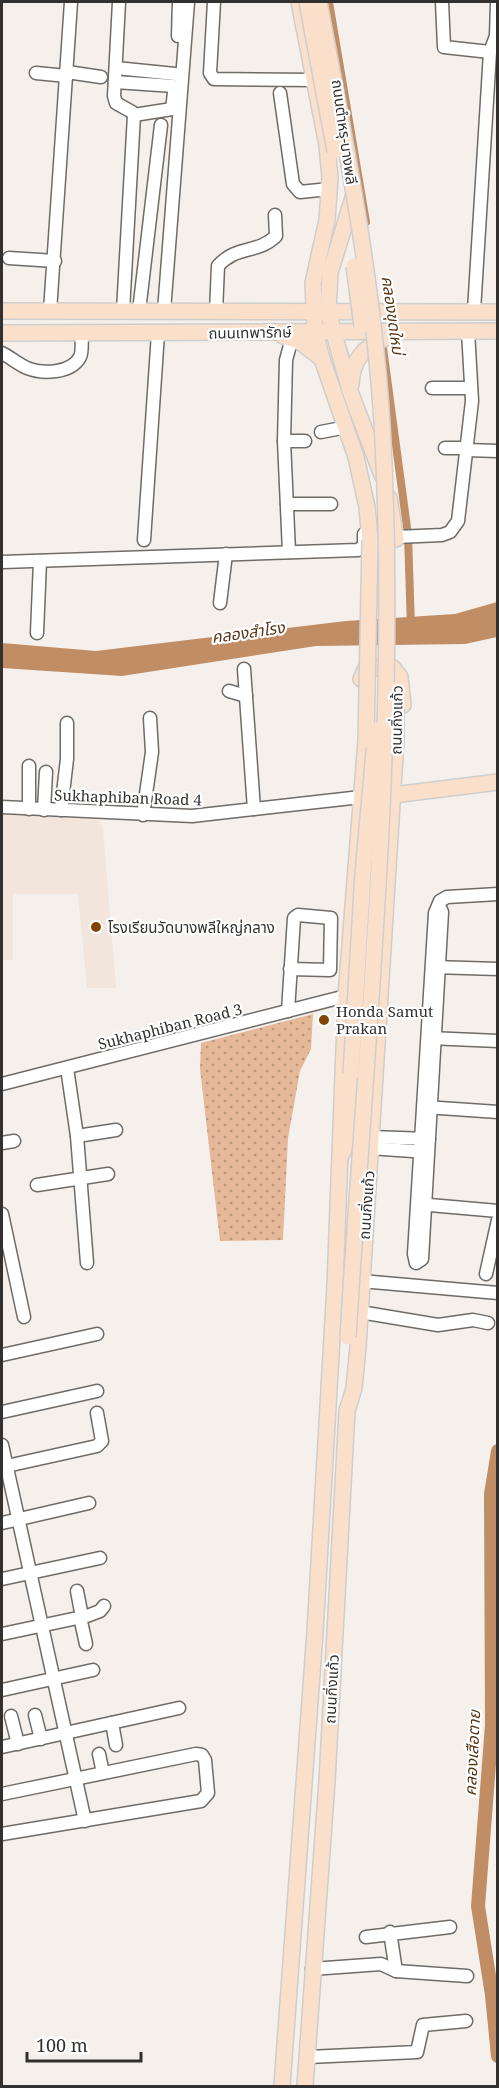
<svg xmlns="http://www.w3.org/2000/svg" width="499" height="2088" font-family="'Noto Serif','Noto Sans Thai',serif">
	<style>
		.built { fill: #f1e5dc }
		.park { fill: url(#park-dots) }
		.water { fill: #c18d65 }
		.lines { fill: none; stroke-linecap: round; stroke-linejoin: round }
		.canal { stroke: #c18d65; stroke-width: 8 }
		.river { stroke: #c18d65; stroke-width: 14 }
		.minor-casing { stroke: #6f6b67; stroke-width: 15 }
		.major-casing { stroke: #cececd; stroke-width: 18 }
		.minor { stroke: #fff; stroke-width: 12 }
		.major { stroke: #fadfcb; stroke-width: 15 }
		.major-bridge-casing { stroke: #cececd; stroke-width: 18; stroke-linecap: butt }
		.major-bridge { stroke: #fadfcb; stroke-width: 15 }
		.poi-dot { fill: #824501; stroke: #fff; stroke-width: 2 }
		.labels { text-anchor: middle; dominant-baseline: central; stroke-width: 4.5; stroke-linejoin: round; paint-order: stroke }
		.street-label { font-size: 15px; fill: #333130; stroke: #fff }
		.poi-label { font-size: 15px; fill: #333130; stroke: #fff; text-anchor: start }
		.water-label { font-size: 16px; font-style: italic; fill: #583415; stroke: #fff }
	</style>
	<defs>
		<pattern id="park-dots" width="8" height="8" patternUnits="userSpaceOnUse" patternTransform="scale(1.5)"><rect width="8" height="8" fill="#e4b898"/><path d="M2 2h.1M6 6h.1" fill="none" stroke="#b9967c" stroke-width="1.8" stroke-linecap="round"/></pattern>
	</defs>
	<rect width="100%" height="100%" fill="#f5f0ec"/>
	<path class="built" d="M2,814l97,6 4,9 13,159h-29l-9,-94h-65v66h-11z"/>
	<path class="park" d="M313,1014l-2,35 -11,22 -12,67 -5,102 -63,1 -20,-172 1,-26z"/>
	<path class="water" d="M497,602v35l-32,7 -149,2 -194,30 -120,-8v-25l94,8 250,-30 109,-7z"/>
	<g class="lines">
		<g class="canal">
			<path d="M329,2l37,220"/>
			<path d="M383,348l25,187 3,93"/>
		</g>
		<path class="river" d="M498,1451l-7,43 1,231 -14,181 14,89 6,61"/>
		<defs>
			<g id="minor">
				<path d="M119,2l-5,94 2,7 16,9 2,3"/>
				<path d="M214,2l-4,71 4,6 99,1"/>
				<path d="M442,2l2,45 46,5 -16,259"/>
				<path d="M178,36l1,-34"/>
				<path d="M490,52l6,-16 1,-33"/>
				<path d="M116,68l59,6"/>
				<path d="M67,72l34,5"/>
				<path d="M36,73l31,3"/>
				<path d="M115,82l59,4"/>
				<path d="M280,93l13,91 7,8 29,-3"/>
				<path d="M134,115l38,-6 2,-16"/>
				<path d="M9,258l46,3"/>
				<path d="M50,311l21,-309"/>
				<path d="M123,311l11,-196"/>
				<path d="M139,311l22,-186"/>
				<path d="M164,311l24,-309"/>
				<path d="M216,312l2,-46c18,-21 40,-12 58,-30l-1,-21"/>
				<path d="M2,353c8,4 16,11 25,15 15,6 44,6 53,-11 3,-6 1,-17 2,-24"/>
				<path d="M432,388h39"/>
				<path d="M321,432l26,-5"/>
				<path d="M284,441h21"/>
				<path d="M445,448h21"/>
				<path d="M466,450l32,1"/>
				<path d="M287,504h44"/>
				<path d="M396,537l46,-2 8,-3 8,-11 14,-120 -4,-70"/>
				<path d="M144,540l14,-207"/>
				<path d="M289,552l-5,-111 2,-81 6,-22"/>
				<path d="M2,562l356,-12 6,-4v-12"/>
				<path d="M220,603l6,-49"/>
				<path d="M37,633l3,-72"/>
				<path d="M244,669l10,140"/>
				<path d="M229,691l17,5"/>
				<path d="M2,807l190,9 169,-19"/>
				<path d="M29,809v-43"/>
				<path d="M44,810l2,-38"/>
				<path d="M61,810l6,-51v-36"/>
				<path d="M143,815l9,-63 -2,-34"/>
				<path d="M439,905l3,7 -20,347 -6,4 -2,-9 21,-341 5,-12 7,-4 51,-3"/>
				<path d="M433,967l65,2"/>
				<path d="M288,1011l6,-93 4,-3 33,3 -1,52 -40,-1"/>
				<path d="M429,1038l69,3"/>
				<path d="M67,1068l10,68 10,127"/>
				<path d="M2,1084l344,-88"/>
				<path d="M425,1107l73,5"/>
				<path d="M77,1136l39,-6"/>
				<path d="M370,1137l59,2"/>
				<path d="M2,1143l12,-2"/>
				<path d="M369,1148l58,4"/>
				<path d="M37,1185l71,-11"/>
				<path d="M418,1204l80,7"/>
				<path d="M2,1214l22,103"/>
				<path d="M486,1274l12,-54"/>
				<path d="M361,1281l137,12"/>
				<path d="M360,1312l78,13 35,-5 15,3"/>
				<path d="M2,1355l95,-21"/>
				<path d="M2,1412l95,-21"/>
				<path d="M2,1445l83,376"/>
				<path d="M2,1467l95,-21 5,-5 -5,-28"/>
				<path d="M2,1523l87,-20"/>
				<path d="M2,1579l98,-21"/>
				<path d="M77,1591l5,26"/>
				<path d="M80,1617l6,27"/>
				<path d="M2,1634l85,-18 13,-5 4,-5"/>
				<path d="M2,1690l91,-20"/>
				<path d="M35,1715l6,24"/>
				<path d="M11,1716l7,28"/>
				<path d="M112,1723l4,22"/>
				<path d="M2,1747l177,-39"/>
				<path d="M99,1754l4,19"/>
				<path d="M2,1794l194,-40 6,1 3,5 3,33 -7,8 -199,33"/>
				<path d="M390,1932l6,39"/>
				<path d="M366,1937l84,-10"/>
				<path d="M312,1969l69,-5 15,7 71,5"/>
				<path d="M308,2057l109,-5 6,-27 43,-4"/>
			</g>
			<g id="major">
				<path d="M299,2l28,143 3,33 -3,42 -14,63 2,49 7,27 34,98 11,50 3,33"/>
				<path d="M354,194l-24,79 -2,39 23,82 31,81"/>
				<path d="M2,311l496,1"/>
				<path d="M2,333l496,-2"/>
				<path d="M283,336l16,5 23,18"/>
				<path d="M351,385c1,-25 12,-37 34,-47"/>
				<path d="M389,498l7,41"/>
				<path d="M361,679l5,-11h27l7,9 3,28"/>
				<path d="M393,795l105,-13"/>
				<path d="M341,1156l13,-31 12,-158"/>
				<path d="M282,2086l33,-454 20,-347 11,-289 20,-256"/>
				<path d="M305,2086l22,-305 20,-370 7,-23 4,-41 38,-607"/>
			</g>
		</defs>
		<use href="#minor" class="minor-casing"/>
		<use href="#major" class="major-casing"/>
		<use href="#minor" class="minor"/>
		<use href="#major" class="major"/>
		<defs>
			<g id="major-bridge">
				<path d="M307,2l28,149"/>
				<path d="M319,2c27,145 57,292 64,440 15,298 -17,597 -35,895"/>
				<path d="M354,266l8,60"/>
				<path d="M366,740l4,-200"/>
				<path d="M396,740v-51"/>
				<path d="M351,1074l12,-201 13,-143"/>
			</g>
		</defs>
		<use href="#major-bridge" class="major-bridge-casing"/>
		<use href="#major-bridge" class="major-bridge"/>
	</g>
	<g class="poi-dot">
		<circle cx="96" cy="927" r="6"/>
		<circle cx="324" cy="1020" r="6"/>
	</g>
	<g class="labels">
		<g class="street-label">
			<text transform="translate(345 132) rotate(82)">ถนนตำหรุ-บางพลี</text>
			<text transform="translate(250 332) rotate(-1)">ถนนเทพารักษ์</text>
			<text transform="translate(396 720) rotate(-89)">ถนนกิ่งแก้ว</text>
			<text transform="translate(128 797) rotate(2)">Sukhaphiban Road 4</text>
			<text transform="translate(170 1026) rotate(-14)">Sukhaphiban Road 3</text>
			<text transform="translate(366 1205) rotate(-86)">ถนนกิ่งแก้ว</text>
			<text transform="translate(331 1689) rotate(-87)">ถนนกิ่งแก้ว</text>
		</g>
		<g class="poi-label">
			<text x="108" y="927">โรงเรียนวัดบางพลีใหญ่กลาง</text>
			<text x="336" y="1011">Honda Samut<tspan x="336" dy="17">Prakan</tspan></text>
		</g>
		<g class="water-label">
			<text transform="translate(393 315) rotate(82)">คลองขุดใหม่</text>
			<text transform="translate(248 632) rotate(-8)">คลองสำโรง</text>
			<text transform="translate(472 1753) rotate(-87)">คลองเสือตาย</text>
		</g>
	</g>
	<rect width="499" height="2088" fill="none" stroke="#333130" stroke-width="6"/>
	<path d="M27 2052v9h114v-9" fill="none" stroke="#333130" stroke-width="3"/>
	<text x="36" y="2052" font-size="18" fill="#333130" stroke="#ffffff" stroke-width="4.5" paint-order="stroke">100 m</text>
</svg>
